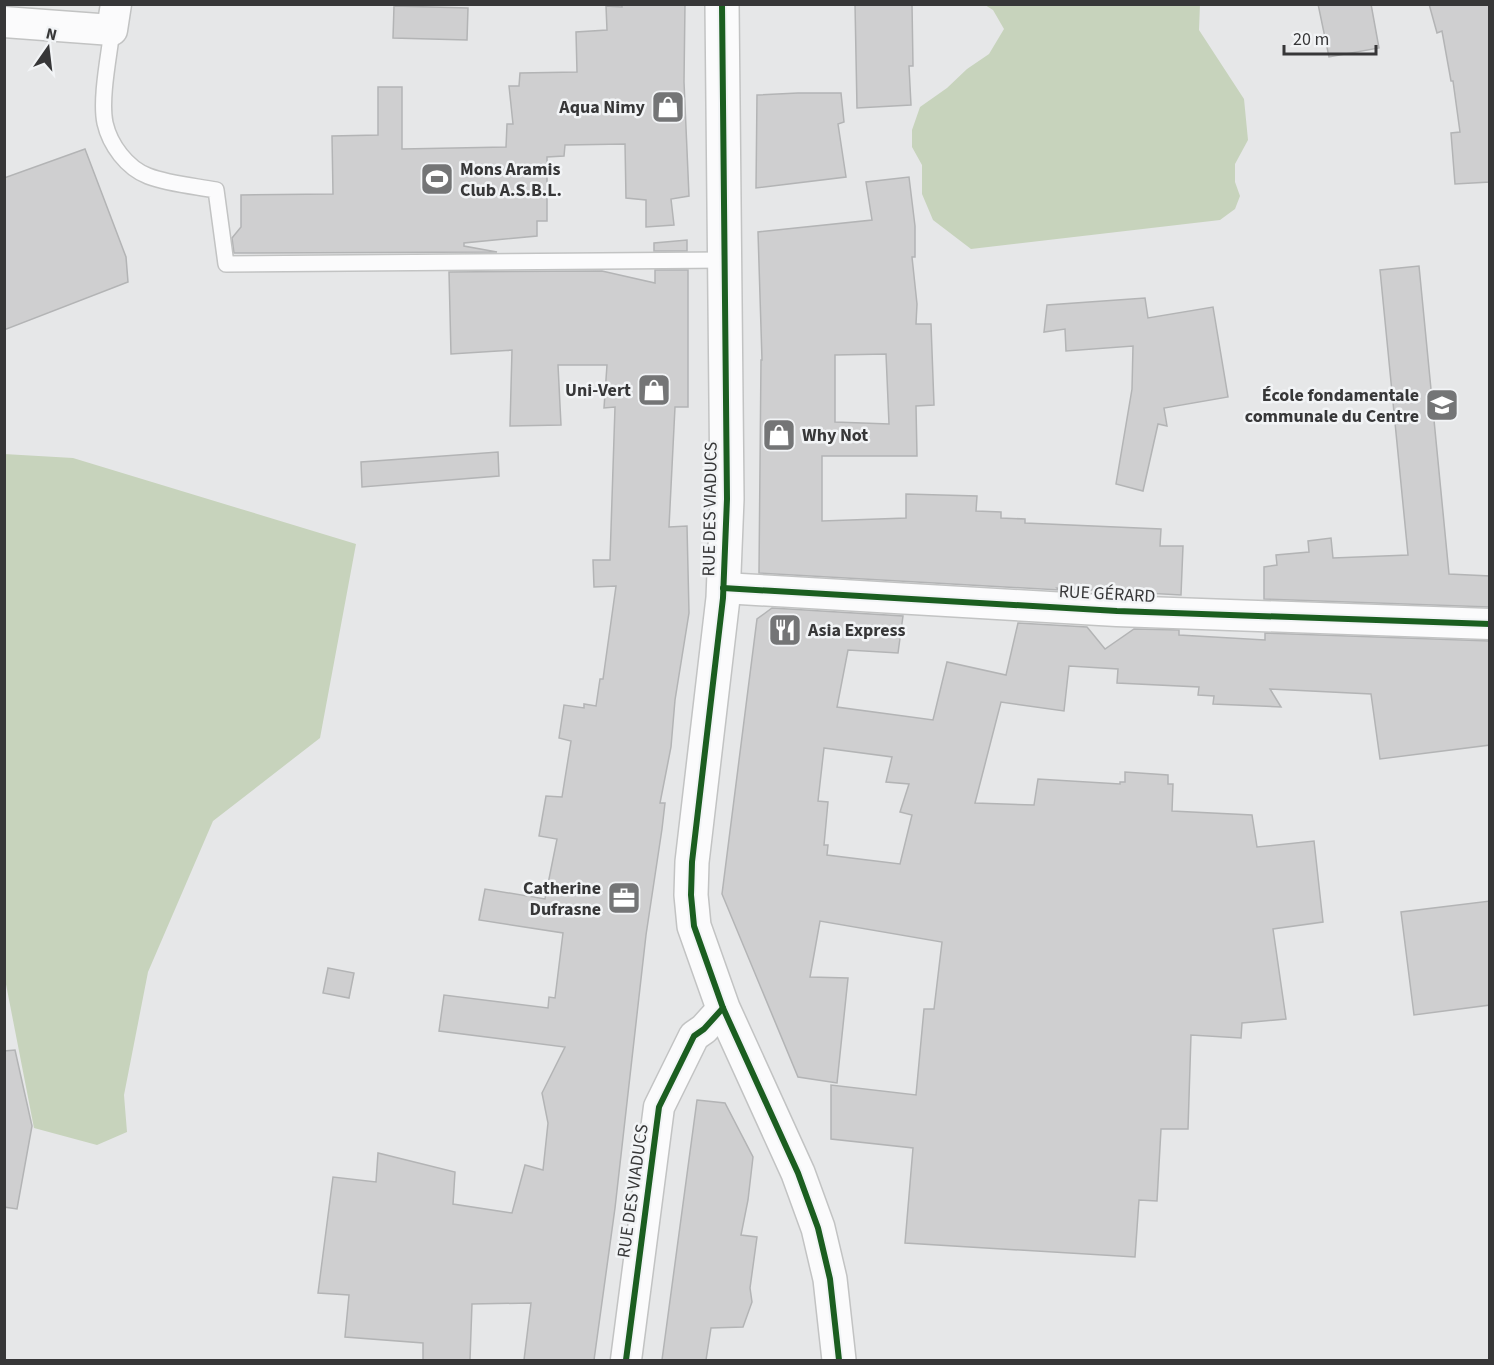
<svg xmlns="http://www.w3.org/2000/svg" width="1494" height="1365" font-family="'Source Sans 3',sans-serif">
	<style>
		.green { fill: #c7d3bc }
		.building { fill: #cfcfd0; stroke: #b3b4b5; stroke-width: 1.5; fill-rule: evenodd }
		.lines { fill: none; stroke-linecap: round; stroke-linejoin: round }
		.service-casing { stroke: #c2c3c3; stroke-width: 18 }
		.minor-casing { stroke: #c2c3c3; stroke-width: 33 }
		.primary-casing { stroke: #c2c3c3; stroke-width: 36 }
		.service { stroke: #fbfbfc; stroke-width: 15 }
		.minor { stroke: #fbfbfc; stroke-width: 30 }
		.primary { stroke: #fbfbfc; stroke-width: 33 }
		.cycleway-casing { stroke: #f2f4f6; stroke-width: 10 }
		.cycleway { stroke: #1b5e20; stroke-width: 6 }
		.labels { text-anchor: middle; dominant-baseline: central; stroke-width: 5; stroke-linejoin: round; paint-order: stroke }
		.poi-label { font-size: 18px; font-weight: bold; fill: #373738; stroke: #f2f4f6; text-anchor: end }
		.street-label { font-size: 18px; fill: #373738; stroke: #f2f4f6 }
	</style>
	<rect width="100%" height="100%" fill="#e6e7e8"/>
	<g class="green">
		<path d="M1200,4l-1,26 45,69 4,41 -13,24v18l5,14 -5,13 -15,11 -249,29 -38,-29 -11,-26v-29l-10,-18v-17l8,-23 27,-19 20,-19 22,-15 15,-25 -11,-19 -8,-5z"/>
		<path d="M4,454l69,4 283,86 -36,194 -107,83 -65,151 -24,123 3,37 -30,13 -63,-17 -30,-154z"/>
	</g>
	<g class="building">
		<path d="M622,4h63l-1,78 5,114 -18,3 3,26 -28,2v-27l-20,-2 -1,-54 -60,1 -1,11 -17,1v64h-10v15l-73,7v3l33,6 -263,1 -2,-15 9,-11v-32l92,-1 -1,-58 46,-1v-48h24v62l104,-2 1,-23h6l-4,-38h10l1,-13 57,-1 -1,-40 31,-2 -1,-24 16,1z"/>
		<path d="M855,4h57l1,62h-4l2,39 -54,3z"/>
		<path d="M1318,4h53l8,44 -50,9z"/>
		<path d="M1429,4h61v178l-35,2 -4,-51 9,-1 -7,-51h-2l-9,-50 -5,2z"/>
		<path d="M394,6l74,2 -1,32 -74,-2z"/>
		<path d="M798,93h43l3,29 -6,2 8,53 -90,11 1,-93z"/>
		<path d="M85,149l41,108 2,25 -124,48v-152z"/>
		<path d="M909,177l6,49v31h-3l5,47 -1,20h15l3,81 -18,1 1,50h-95v65l84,-3v-24l71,2 -1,15 25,1v6l24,1v4l136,6 -1,17h23l-2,49 -124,-7 2,2 -300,-17 2,-213h1l-4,-128 114,-12 -6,-38zM886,354l3,70 -54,-2v-67z"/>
		<path d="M687,240v11h-33v-8z"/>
		<path d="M1419,266l30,308 41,2v31l-226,-8v-32l13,-2 -1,-10 33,-3 -1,-11 23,-3 2,20 75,-3 -28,-285z"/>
		<path d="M655,270h33v137h-13l-6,120 18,-1 2,87 -14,87 -4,47 -11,56h5l-3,26 -16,106 -31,273 -21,152h-70l7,-57 -59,1 -2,56h-47v-17l-78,-6 4,-42 -31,-2 15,-116 43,5 2,-29 77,19 -2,32 59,9 13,-48 18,5 5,-47 -6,-30 23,-46 -126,-16 5,-36 104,13 1,-11 6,1 8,-65 -84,-13 6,-31 60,10 12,-60 -18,-3 7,-40 16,1 9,-56 -12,-3 5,-33 20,3v-4l12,2 4,-27h3l13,-93 -22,1 -1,-27h17l5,-153 -11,1 3,-43h-49l3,60 -51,1 2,-76 -61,4 -2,-82 153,-1 53,12z"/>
		<path d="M1145,298l3,20 65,-11 15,90 -64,11 3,18 -9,-2 -15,67 -27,-7 16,-95 1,-43 -67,5 -1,-22 -21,3 3,-27z"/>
		<path d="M498,452l1,24 -137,11 -1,-25z"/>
		<path d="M772,608l131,8 -5,37 -50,-3 -11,57 96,13 14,-58 59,13 12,-52 69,4 18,22 29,-20 45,1v5l86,5v-7l225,8v104l-110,14 -9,-65 -101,-5 11,18 -68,-3 1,-8 -16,-1 1,-8 -82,-4 1,-14 -49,-3 -5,45 -63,-9 -26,101 59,2 4,-26 82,5v-2h5v-10l43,3v9h5l-1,27 80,4 5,32 57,-6 9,81 -50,7 13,90 -44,4 -1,15 -50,-3 -3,94h-27l-4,72 -18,-1 -4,57 -230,-14 8,-95 -82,-9v-54l85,10 8,-86h10l8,-67 -122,-21 -10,56 38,1 -11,105 -39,-6 -76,-183 35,-275zM824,748l68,9 -6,25 23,2 -9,28 12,3 -12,49 -73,-9 1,-10h-4l4,-43 -10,-1z"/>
		<path d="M1490,901v104l-76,10 -13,-103z"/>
		<path d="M328,968l26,5 -5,25 -26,-5z"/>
		<path d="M15,1050l17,76 -15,83 -13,-2v-156z"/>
		<path d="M697,1100l28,3 28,54 -5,43 -7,35 16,2 -7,51 2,14 -9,25 -32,1 -5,32h-44z"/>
	</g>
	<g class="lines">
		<defs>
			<path id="service" d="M112,30c-3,26 -12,69 -7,93 5,22 22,45 43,53 21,8 46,10 68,14l10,74 499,-4"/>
			<g id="minor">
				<path d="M4,22l108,8 4,-26"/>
				<path d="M723,588l394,23 373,13"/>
				<path d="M626,1360l33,-253 35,-71 10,-7 19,-21"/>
			</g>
			<path id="primary" d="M722,4l5,495 -4,99 -31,264 -1,33 3,31 29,82 75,165 20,55 12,51 9,81"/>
		</defs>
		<use href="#service" class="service-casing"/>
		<use href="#minor" class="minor-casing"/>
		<use href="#primary" class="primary-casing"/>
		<use href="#service" class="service"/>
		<use href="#minor" class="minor"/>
		<use href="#primary" class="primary"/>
		<defs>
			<g id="cycleway">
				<path d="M722,4l5,495 -4,99 -31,264 -1,33 3,31 29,82 75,165 20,55 12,51 9,81"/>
				<path d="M723,588l394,23 373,13"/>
				<path d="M626,1360l33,-253 35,-71 10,-7 19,-21"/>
			</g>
		</defs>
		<use href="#cycleway" class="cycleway-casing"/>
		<use href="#cycleway" class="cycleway"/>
	</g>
	<defs>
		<symbol id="shop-square" viewBox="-11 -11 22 22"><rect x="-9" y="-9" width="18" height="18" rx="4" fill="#747576" stroke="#f2f4f6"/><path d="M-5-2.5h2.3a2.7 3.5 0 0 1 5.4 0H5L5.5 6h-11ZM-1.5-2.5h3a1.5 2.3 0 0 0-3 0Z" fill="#fff"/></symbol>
		<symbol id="stadium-square" viewBox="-11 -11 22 22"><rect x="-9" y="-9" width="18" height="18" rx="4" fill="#747576" stroke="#f2f4f6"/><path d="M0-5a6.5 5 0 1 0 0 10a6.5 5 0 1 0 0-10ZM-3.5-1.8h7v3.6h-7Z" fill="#fff"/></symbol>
		<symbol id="school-square" viewBox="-11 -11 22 22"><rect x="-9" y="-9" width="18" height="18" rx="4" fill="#747576" stroke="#f2f4f6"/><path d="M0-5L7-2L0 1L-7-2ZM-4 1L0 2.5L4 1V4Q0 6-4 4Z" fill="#fff"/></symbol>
		<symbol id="restaurant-square" viewBox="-11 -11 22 22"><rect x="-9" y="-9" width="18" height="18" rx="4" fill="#747576" stroke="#f2f4f6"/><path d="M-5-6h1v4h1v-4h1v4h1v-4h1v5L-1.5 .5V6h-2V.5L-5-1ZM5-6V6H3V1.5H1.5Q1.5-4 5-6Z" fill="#fff"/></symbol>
		<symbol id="office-square" viewBox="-11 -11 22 22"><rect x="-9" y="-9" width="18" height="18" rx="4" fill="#747576" stroke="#f2f4f6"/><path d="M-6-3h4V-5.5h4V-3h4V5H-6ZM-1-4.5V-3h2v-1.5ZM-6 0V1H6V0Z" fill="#fff"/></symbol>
	</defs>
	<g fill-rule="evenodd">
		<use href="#shop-square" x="649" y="88" width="38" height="38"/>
		<use href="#stadium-square" x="418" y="160" width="38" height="38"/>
		<use href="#shop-square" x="635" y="371" width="38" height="38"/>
		<use href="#school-square" x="1423" y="386" width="38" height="38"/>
		<use href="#shop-square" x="760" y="416" width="38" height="38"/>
		<use href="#restaurant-square" x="766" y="611" width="38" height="38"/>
		<use href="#office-square" x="605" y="879" width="38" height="38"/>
	</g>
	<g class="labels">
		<g class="poi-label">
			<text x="645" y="107">Aqua Nimy</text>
			<text x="460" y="169" text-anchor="start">Mons Aramis<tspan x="460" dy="21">Club A.S.B.L.</tspan></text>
			<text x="631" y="390">Uni-Vert</text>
			<text x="1419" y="395">École fondamentale<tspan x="1419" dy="21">communale du Centre</tspan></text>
			<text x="802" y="435" text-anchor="start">Why Not</text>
			<text x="808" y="630" text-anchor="start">Asia Express</text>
			<text x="601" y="888">Catherine<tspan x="601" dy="21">Dufrasne</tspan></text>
		</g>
		<g class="street-label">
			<text transform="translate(710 509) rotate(-89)">RUE DES VIADUCS</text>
			<text transform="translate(1107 594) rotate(3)">RUE GÉRARD</text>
			<text transform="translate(633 1191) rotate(-82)">RUE DES VIADUCS</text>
		</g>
	</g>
	<rect width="1494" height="1365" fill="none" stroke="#373738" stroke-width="12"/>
	<g transform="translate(48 48) rotate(14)" stroke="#f2f4f6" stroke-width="4.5" paint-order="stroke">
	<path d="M0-4.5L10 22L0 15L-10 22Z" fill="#373738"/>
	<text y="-9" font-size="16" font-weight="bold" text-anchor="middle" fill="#373738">N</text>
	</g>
	<path d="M1284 45v9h92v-9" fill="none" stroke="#373738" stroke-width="3"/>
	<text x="1293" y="45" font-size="18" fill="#373738" stroke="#f2f4f6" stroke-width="4.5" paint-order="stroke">20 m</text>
</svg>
